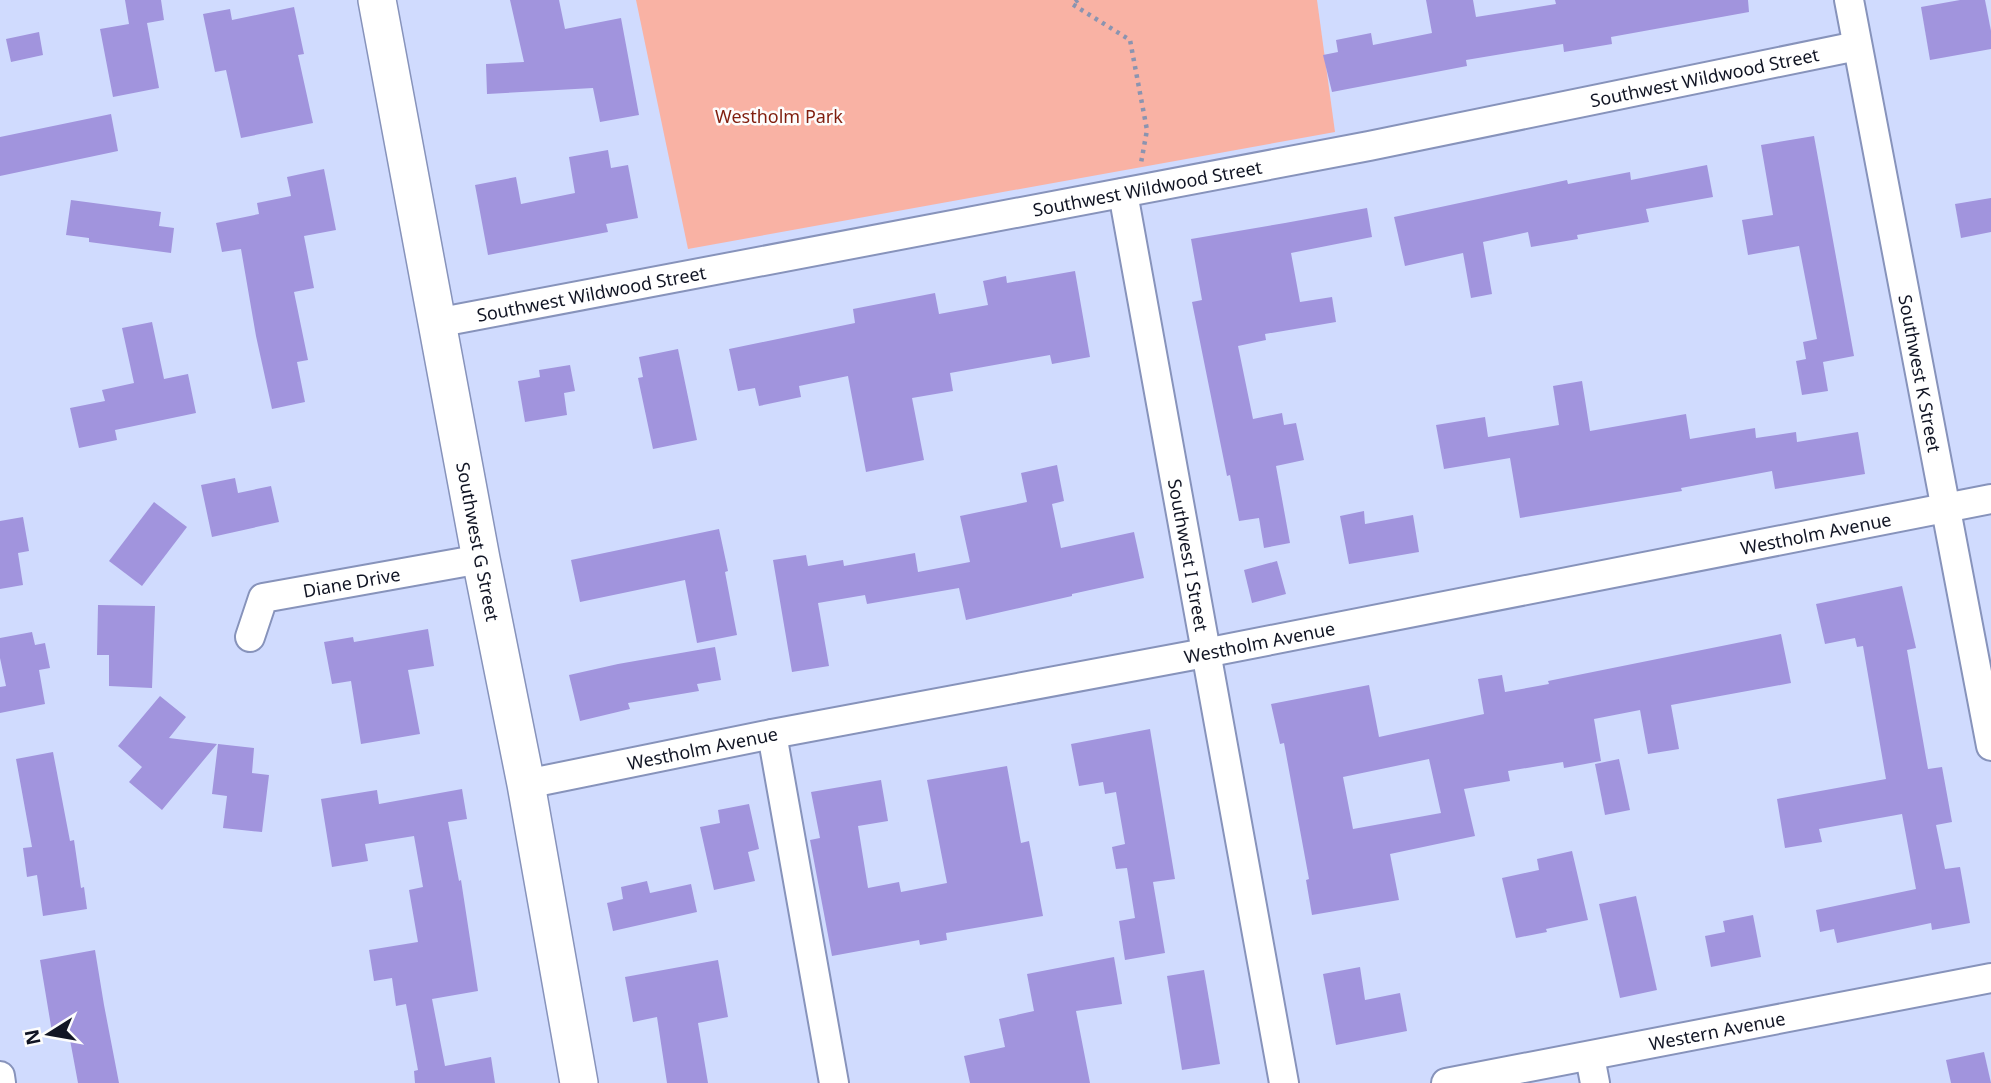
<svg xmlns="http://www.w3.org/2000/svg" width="1991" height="1083" font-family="'Noto Sans',sans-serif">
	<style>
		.green { fill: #f9b2a4 }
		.building { fill: #a194dd; fill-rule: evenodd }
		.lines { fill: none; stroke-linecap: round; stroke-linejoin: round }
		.minor-casing { stroke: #8793bb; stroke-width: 32 }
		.major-casing { stroke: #8793bb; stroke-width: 40 }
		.path { stroke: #8b94b0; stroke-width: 4.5; stroke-dasharray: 3.5 5; stroke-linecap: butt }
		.minor { stroke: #fff; stroke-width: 28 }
		.major { stroke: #fff; stroke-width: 37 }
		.labels { text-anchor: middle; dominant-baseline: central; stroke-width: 5; stroke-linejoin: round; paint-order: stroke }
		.street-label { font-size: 18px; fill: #111524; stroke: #fdfdfd }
		.park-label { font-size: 18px; fill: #801e0e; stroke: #fdfdfd }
	</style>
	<rect width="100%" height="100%" fill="#d0dbfe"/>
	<path class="green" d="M636,0h681l18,132 -647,117z"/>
	<g class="building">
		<path d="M125,0h36l3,20 -17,3 12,65 -46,9 -13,-68 29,-5z"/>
		<path d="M510,0h49l6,29 56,-11 18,97 -39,7 -7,-34 -106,6 -1,-30 38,-2z"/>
		<path d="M1426,0h47l3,17 80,-13 -1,-4h193l1,12 -138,25 1,7 -48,8 -1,-8 -97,16 1,6 -135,26 -9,-37 15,-3 -2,-12 35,-7 2,12 59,-12z"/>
		<path d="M1960,0h25l6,31v18l-61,11 -9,-53z"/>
		<path d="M294,7l10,47 -6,1 15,68 -72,15 -15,-68 -11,2 -12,-58 27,-5 2,11z"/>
		<path d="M39,32l4,23 -32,7 -5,-23z"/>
		<path d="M111,114l7,37 -118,25v-39z"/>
		<path d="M1814,136l40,220 -31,6 5,29 -26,4 -6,-34 10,-2 -3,-17 14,-3 -18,-93 -51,9 -6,-35 31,-5 -12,-70z"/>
		<path d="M608,150l3,18 17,-3 10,53 -32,6 2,8 -120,23 -13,-70 41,-8 5,27 54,-11 -6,-36z"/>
		<path d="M1707,165l6,32 -67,12 3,13 -72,13 1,4 -47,8 -3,-15 -45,10 9,52 -21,4 -8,-45 -58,13 -11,-49 173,-37 1,4 62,-12 1,8z"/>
		<path d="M324,169l12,61 -32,6 10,52 -20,4 14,68 -11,2 8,40 -33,7 -16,-73 -15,-87 -19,3 -6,-29 43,-9 -2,-11 34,-7 -4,-19z"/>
		<path d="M1991,198v34l-30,6 -6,-34z"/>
		<path d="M71,200l90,12 -2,14 15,2 -3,25 -82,-11v-4l-23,-3z"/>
		<path d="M1367,208l5,29 -81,16 9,49 32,-5 4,25 -71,12 1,6 -28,6 15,73 29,-6 2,12 12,-2 8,37 -28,6 14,77 -26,5 -5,-30 -20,3 -9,-46 -3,1 -35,-174 10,-2 -11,-61 94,-16z"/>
		<path d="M1075,271l15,86 -38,7 -2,-9 -100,18 3,18 -41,7 12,62 -58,12 -18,-96 -49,10 2,11 -42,9 -4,-18 -17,3 -9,-42 126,-26 -2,-14 82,-16 4,21 49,-9 -5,-24 23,-5 1,7z"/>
		<path d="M152,322l12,57 24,-5 8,39 -81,17 2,10 -38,8 -9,-40 35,-7 -3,-11 32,-7 -12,-55z"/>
		<path d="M678,349l19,91 -44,9 -15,-71 5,-1 -4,-20z"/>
		<path d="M570,365l5,26 -11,2 3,22 -42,7 -7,-41 22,-4 -1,-7z"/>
		<path d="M1582,381l8,50 96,-17 4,25 65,-11 1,10 40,-6 1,10 61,-10 7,42 -90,15 -3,-18 -91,17 1,3 -162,27 -10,-60 -66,11 -8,-44 49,-8 3,20 71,-12 -6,-39z"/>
		<path d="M1057,465l7,36 -12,3 9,44 73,-16 10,46 -72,16v2l-106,24 -7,-32 -92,16 -2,-9 -47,8 11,63 -37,6 -19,-112 33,-5 2,11 35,-6 1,6 71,-13 3,19 52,-10 -10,-46 67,-14 -6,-29z"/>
		<path d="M235,478l3,15 33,-7 8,36 -67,15 -11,-52z"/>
		<path d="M154,502l33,25 -45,59 -33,-25z"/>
		<path d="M1364,511l1,13 48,-9 6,37 -70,12 -9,-48z"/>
		<path d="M23,517l6,34 -11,2 5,32 -23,4v-68z"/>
		<path d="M719,529l9,42 -3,1 12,63 -40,8 -12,-63 -105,22 -9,-42z"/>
		<path d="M1277,561l9,33 -34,9 -8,-33z"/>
		<path d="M1902,586l14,62 -9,2 21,119 14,-2 10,55 -16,3 9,44 15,-2 10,56 -38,7 -1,-7 -94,20 -3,-14 -14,3 -4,-22 100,-21 -14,-75 -83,15 3,13 -37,6 -8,-49 109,-20 -23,-133 -6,1 -2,-9 -30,6 -9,-40z"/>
		<path d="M98,605l57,1 -3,82 -43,-2v-31h-12z"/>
		<path d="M428,629l6,37 -26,4 12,64 -59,10 -10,-63 -19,3 -8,-42 29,-5 1,5z"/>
		<path d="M32,632l3,13 10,-2 5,25 -11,2 6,34 -45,9v-26l6,-1 -6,-28v-20z"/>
		<path d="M1781,634l10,49 -120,22 8,44 -31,5 -8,-44 -46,9 7,42 -37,7 -1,-6 -55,9 2,10 -46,8 11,47 -85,18 9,46 -87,15 -6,-35 3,-1 -25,-136 -4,1 -9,-40 98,-19 10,52 105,-23 -6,-35 24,-4 3,17 44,-8 -1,-3zM1429,759l12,54 -88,16 -10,-52z"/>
		<path d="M715,647l6,33 -24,4 2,7 -71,12 2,6 -50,12 -11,-46 49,-11z"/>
		<path d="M160,696l26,21 -17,21 48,6 -55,66 -33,-28 13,-15 -24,-21z"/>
		<path d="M1150,729l25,150 -22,3 12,71 -40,7 -6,-39 16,-3 -8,-50 -11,1 -4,-22 13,-3 -9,-52 -11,2 -2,-12 -24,4 -8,-42z"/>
		<path d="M218,744l36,4 -2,25 17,2 -7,57 -39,-4 4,-32 -15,-2z"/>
		<path d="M53,752l17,89 4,-1 7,48 3,-1 3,22 -44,7 -6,-41 -10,2 -4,-29 9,-1 -16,-88z"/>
		<path d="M1619,759l11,51 -25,5 -10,-51z"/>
		<path d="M1007,766l14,77 8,-2 14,75 -97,17 1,7 -27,5 -1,-5 -87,16 -22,-116 10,-2 -9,-46 70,-12 7,41 -30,5 10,62 31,-6 2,10 46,-9 -20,-103z"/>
		<path d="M462,789l5,30 -19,3 11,59 2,-1 17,111 -46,8 13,67 46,-9 4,26h-80l-1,-12 4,-1 -12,-66 -10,2 -4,-28 -18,3 -5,-31 49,-8 -9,-52 14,-3 -9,-51 -49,8 3,17 -36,6 -11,-68 56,-9 2,14z"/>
		<path d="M749,804l10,45 -11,3 7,29 -41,9 -14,-63 20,-4 -2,-13z"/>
		<path d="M1572,851l16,69 -42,9 1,3 -31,6 -14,-60 37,-8 -2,-11z"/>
		<path d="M647,881l3,12 41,-9 6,28 -84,19 -6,-28 16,-4 -2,-12z"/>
		<path d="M1636,896l21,94 -37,8 -21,-94z"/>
		<path d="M1753,915l8,42 -50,10 -6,-31 20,-4 -2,-11z"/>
		<path d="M95,950l9,55 15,78h-41l-10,-54 -16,3 -12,-72z"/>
		<path d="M1114,957l8,47 -46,7 14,72h-120l-6,-27 41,-9 -6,-28 35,-8 -7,-37z"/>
		<path d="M718,960l10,57 -30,6 10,60h-41l-10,-66 -24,5 -8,-45z"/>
		<path d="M1360,967l5,33 35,-7 7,38 -71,14 -13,-71z"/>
		<path d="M1204,970l16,94 -38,6 -15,-94z"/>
		<path d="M1984,1052l7,31h-40l-5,-23z"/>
	</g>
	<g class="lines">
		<defs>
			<g id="minor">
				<path id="s1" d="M1849,0l142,746"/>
				<path id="s2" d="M1123,193l161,890"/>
				<path id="s3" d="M436,323l933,-177 488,-100"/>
				<path id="s4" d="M250,637l13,-39 218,-39"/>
				<path d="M772,734l62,349"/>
				<path id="s5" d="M526,784l246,-50 433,-81 786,-154"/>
				<path d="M1590,1057l5,26"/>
				<path d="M0,1076l1,7"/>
				<path id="s6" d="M1446,1083l545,-105"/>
			</g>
			<g id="major">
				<path id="s7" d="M377,0l104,559 45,225 53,299"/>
			</g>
		</defs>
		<use href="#minor" class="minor-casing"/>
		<use href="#major" class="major-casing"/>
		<path class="path" d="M1078,0l-6,4 58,36 17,90 -6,33"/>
		<use href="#minor" class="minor"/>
		<use href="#major" class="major"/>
	</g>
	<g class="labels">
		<g class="street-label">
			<text stroke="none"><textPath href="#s3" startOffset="1292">Southwest Wildwood Street</textPath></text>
			<text stroke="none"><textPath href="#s3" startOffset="724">Southwest Wildwood Street</textPath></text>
			<text stroke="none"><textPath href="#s3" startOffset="158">Southwest Wildwood Street</textPath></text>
			<text stroke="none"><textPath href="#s1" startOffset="380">Southwest K Street</textPath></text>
			<text stroke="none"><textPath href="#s5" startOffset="1314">Westholm Avenue</textPath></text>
			<text stroke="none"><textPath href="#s7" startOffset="551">Southwest G Street</textPath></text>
			<text stroke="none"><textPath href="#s2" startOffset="368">Southwest I Street</textPath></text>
			<text stroke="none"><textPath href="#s4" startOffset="131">Diane Drive</textPath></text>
			<text stroke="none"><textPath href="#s5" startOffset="747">Westholm Avenue</textPath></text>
			<text stroke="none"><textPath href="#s5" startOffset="180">Westholm Avenue</textPath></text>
			<text stroke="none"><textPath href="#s6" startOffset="276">Western Avenue</textPath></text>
		</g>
		<g class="park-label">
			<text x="779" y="116">Westholm Park</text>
		</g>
	</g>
	<g transform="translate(49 1034) rotate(259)" stroke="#fdfdfd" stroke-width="5" paint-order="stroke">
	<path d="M0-5L12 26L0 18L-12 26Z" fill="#111524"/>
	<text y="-10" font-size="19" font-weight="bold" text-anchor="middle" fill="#111524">N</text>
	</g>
</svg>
